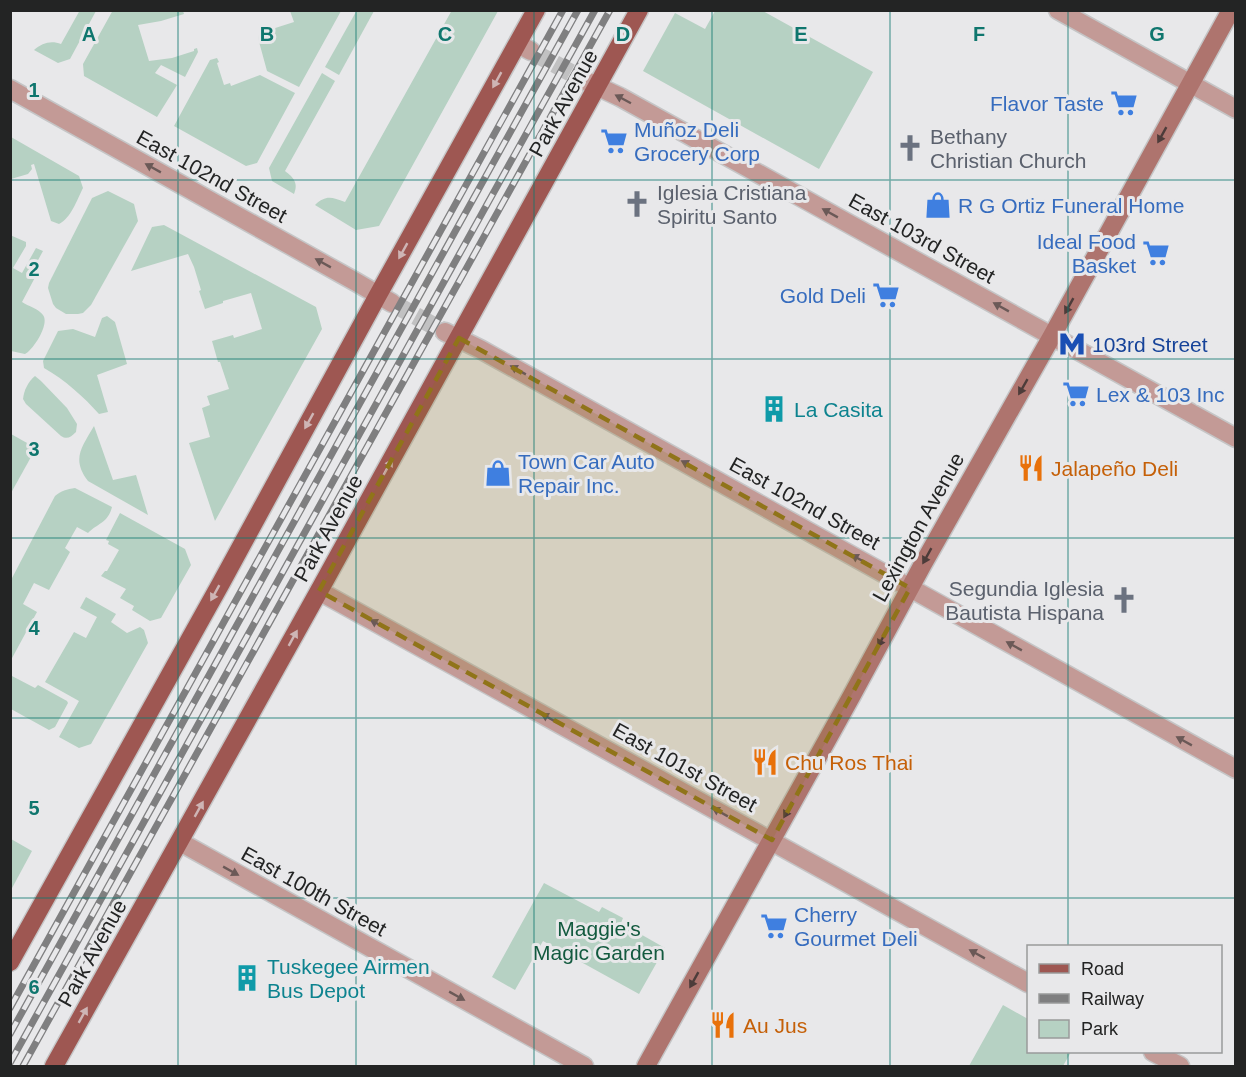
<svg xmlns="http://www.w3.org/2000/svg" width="1246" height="1077" font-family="Arial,sans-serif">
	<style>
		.green { fill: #b6d1c3 }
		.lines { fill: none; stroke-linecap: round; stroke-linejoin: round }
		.street-tunnel { stroke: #c1c1c2; stroke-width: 18; stroke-dasharray: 18 9; stroke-linecap: butt }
		.street-casing { stroke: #c5c5c6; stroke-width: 21 }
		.secondary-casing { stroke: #c5c5c6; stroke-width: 21 }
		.primary-casing { stroke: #c5c5c6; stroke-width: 21 }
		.street { stroke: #c39a96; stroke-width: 18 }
		.secondary { stroke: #ae746e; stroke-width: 18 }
		.primary { stroke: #9e5752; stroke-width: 18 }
		.rail-casing { stroke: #7f7f80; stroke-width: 7 }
		.rail { stroke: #e8e8ea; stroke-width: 4.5; stroke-dasharray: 14; stroke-linecap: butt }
		.oneway { fill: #ceb5b5 }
		.oneway2 { fill: #6b5957 }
		.oneway3 { fill: #4d3c3a }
		.marked { fill: #907419; fill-opacity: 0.2; stroke: #907419; stroke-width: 4.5; stroke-dasharray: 12 8; stroke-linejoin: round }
		.grid { fill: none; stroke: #0f766e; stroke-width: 1.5; stroke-opacity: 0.55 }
		.labels { text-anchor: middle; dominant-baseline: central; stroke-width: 6; stroke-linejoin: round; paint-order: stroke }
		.street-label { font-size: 21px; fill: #232424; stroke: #e8e8ea }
		.shop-label { font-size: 21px; fill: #366cbe; stroke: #e8e8ea; text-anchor: start }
		.worship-label { font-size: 21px; fill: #5b616d; stroke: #e8e8ea; text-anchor: start }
		.transit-label { font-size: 21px; fill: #164399; stroke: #e8e8ea; text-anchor: start }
		.culture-label { font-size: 21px; fill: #0d838f; stroke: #e8e8ea; text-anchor: start }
		.food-label { font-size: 21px; fill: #c56008; stroke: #e8e8ea; text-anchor: start }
		.park-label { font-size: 21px; fill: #135a3f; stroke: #e8e8ea }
		.grid-label { font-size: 20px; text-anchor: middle; font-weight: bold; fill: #0f766e; stroke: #e8e8ea; stroke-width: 6; stroke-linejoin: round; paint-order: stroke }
	</style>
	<rect width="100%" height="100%" fill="#e8e8ea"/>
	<g class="green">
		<path d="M80,10l16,1 -26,48 -12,4 -24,-13c8,-7 17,-10 27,-6z"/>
		<path d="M113,10l70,1 1,3 -23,7 -23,4 11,36 23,-3 22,-7v-2l3,-1 1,4 -13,25 -24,-12 -6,8 22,12 -20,32 -73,-41 -1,-12z"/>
		<path d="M357,10l17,1 -35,64 -14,-8z"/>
		<path d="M452,10l46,1 -119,215 -23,4 -41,-25c11,-10 16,-8 30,-3z"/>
		<path d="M761,10l112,62 -54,97 -176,-98 32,-58 30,16 10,-18z"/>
		<path d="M290,11h51l-42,76 -32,-16 -9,-33 1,-3 10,-4v-1l25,-8z"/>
		<path d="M217,58l2,4 -2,1 7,22 6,-2 1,3 29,-11 35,18 -38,70 -11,3 -72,-40 36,-66z"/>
		<path d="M322,73l13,8 -50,90c8,6 14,12 9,23l-22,-13 -3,-13z"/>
		<path d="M11,137l68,39 4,12c-6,12 -12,30 -24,36l-8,-3 -17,-57 -3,1 1,4 -4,5 -17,5z"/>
		<path d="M108,191l26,13 4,17 -47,84 -8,8 -5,1h-12l-10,-6 -3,-4 -5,-16 1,-5 43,-85z"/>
		<path d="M164,225l152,82 6,22 -107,192 -26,-78 21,-6 -8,-29 8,-3 -3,-9 22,-7 -9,-27h-2l-6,-21 21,-6 1,3 28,-9 -11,-36 -28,8v2l-18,6 -6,-18 2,-1 -7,-23 -6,-13 -57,17 21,-44z"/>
		<path d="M10,235l16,7v4l-13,22 9,5 14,-25 7,3 -6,11 3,6 -18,34c6,4 17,7 21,13 7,9 -10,35 -18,39l-14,-3z"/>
		<path d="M107,316l8,6 12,42 -30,11 11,37 -9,2c-15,-17 -34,-34 -55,-46l-1,-7 15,-30 15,-2 22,8 7,-19z"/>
		<path d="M35,376l6,5 26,27 10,16 -1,8c-5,5 -9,8 -15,4l-35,-32 -3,-5c1,-9 5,-17 12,-23z"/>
		<path d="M94,426l19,54 23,-5 12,40 -60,-34c-17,-22 -6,-34 6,-55z"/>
		<path d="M11,434l25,14 -25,45z"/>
		<path d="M75,488l37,19c-4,16 -14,16 -24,26l-11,-6 -12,21 5,4 -21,38 -15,-7 -11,21 14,8 -26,48v-80l44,-84c6,-5 12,-7 20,-8z"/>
		<path d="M120,513l65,36 6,16 -30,53 -11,3 -18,-11 2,-4 -14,-8 6,-9 -25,-13 4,-5h2l12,-21 -11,-6 1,-3 -3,-1z"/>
		<path d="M86,597l30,17 -5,8 16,11 13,-6 4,3 4,13 -57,101 -12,4 -20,-11 20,-36 -34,-19 29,-50 12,6 11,-21 -17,-9z"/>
		<path d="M10,675l25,13 3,-3 29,16 1,2 -13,24 -6,3 -38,-21z"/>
		<path d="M11,839l21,12 -21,39z"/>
		<path d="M544,883l55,29 3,-5 21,11 -2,5 44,25 -26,46 -96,-53 -28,49 -23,-13z"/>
		<path d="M1003,1005l25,14v33h43l-8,14h-94z"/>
	</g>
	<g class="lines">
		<g class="street-tunnel">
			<path d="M531,51l55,30"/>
			<path d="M392,303l53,29"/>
		</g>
		<defs>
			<g id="street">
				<path d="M1058,10l178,99"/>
				<path d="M518,44l13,7"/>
				<path d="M586,81l34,16 616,341"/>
				<path d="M10,89l346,193 36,21"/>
				<path d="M445,332l35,17 756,420"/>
				<path d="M319,591l709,392"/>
				<path d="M180,842l404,224"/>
				<path d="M1153,1052l27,14"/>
			</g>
			<path id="secondary" d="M646,1066l205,-369 72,-133 129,-228 179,-326"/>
			<g id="primary">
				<path d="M10,962l210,-377 158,-290 158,-285"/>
				<path d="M54,1066l265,-475 320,-581"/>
			</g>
		</defs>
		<use href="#street" class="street-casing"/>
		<use href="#secondary" class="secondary-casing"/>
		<use href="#primary" class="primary-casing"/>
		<use href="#street" class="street"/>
		<use href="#secondary" class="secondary"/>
		<use href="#primary" class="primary"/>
		<defs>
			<g id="rail">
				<path d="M10,1008l553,-998"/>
				<path d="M10,1034l568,-1024"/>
				<path d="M10,1063l585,-1053"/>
				<path d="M23,1066l587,-1056"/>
			</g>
		</defs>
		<use href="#rail" class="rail-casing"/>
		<use href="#rail" class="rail"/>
	</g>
	<defs><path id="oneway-solid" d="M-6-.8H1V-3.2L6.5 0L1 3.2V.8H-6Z" transform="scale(1.5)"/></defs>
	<g class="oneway">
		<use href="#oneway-solid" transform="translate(497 80) rotate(119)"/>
		<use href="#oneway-solid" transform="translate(403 251) rotate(119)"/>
		<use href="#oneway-solid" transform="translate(309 421) rotate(119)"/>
		<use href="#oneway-solid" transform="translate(388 467) rotate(-61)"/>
		<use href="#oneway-solid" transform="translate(215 593) rotate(119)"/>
		<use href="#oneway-solid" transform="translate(293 638) rotate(-61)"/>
		<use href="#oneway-solid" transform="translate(199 809) rotate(-61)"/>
		<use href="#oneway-solid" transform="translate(83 1015) rotate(-61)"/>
	</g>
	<g class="oneway2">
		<use href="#oneway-solid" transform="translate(623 99) rotate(-152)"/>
		<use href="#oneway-solid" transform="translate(153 168) rotate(-151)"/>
		<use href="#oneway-solid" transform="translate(830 213) rotate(-151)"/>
		<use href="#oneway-solid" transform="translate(323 263) rotate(-151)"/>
		<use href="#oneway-solid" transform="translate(1001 307) rotate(-151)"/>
		<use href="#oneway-solid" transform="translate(518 370) rotate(-151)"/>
		<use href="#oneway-solid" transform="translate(689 465) rotate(-151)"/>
		<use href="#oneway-solid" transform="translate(859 559) rotate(-151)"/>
		<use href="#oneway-solid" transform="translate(378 624) rotate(-151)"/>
		<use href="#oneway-solid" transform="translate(1014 646) rotate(-151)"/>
		<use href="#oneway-solid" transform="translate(549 718) rotate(-151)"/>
		<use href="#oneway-solid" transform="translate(1184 741) rotate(-151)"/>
		<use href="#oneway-solid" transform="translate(720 812) rotate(-151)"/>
		<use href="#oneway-solid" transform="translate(231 871) rotate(29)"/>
		<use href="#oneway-solid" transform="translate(977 954) rotate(-151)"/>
		<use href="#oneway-solid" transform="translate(457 996) rotate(29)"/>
	</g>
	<g class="oneway3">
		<use href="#oneway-solid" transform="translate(1162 135) rotate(119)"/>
		<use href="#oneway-solid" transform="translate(1069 306) rotate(119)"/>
		<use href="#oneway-solid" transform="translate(1023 387) rotate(120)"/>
		<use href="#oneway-solid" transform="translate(927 556) rotate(119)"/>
		<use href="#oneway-solid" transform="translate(882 639) rotate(118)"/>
		<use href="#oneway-solid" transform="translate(788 810) rotate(119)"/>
		<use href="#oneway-solid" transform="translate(694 980) rotate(119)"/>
	</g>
	<path class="marked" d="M459,338l451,250 -138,252 -453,-249z"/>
	<path class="grid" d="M178,10v1056M356,10v1056M534,10v1056M712,10v1056M890,10v1056M1068,10v936M10,180h1226M10,359h1226M10,538h1226M10,718h1226M10,898h1226M1068,1052v14"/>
	<defs>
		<symbol id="supermarket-bare" viewBox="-9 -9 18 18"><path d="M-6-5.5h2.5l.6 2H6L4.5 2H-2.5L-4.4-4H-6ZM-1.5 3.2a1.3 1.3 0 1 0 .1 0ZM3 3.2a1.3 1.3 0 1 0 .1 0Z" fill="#3f7fe0" stroke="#e8e8ea" stroke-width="2.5" paint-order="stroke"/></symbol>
		<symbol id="church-bare" viewBox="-9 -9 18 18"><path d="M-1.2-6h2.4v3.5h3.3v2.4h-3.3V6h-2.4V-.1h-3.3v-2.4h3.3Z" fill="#6b7280" stroke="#e8e8ea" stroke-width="2.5" paint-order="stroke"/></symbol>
		<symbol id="shop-bare" viewBox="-9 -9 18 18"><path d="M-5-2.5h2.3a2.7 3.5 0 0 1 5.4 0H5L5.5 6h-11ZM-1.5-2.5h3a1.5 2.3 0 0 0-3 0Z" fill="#3f7fe0" stroke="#e8e8ea" stroke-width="2.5" paint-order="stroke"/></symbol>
		<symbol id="metro-bare" viewBox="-9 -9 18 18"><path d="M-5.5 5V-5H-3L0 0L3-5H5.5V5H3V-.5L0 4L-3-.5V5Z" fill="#1a4fb4" stroke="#e8e8ea" stroke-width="2.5" paint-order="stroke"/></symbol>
		<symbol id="building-bare" viewBox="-9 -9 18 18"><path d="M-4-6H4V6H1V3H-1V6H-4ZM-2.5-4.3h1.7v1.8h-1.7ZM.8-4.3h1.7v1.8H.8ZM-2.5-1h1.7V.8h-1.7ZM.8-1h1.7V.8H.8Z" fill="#0f9aa8" stroke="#e8e8ea" stroke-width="2.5" paint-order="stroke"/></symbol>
		<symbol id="restaurant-bare" viewBox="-9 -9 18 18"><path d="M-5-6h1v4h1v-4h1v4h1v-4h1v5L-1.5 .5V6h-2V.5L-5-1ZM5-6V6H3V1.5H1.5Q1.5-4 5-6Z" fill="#e8710a" stroke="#e8e8ea" stroke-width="2.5" paint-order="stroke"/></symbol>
	</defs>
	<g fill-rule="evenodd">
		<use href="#supermarket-bare" x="1105" y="84" width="38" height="38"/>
		<use href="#supermarket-bare" x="595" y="122" width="38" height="38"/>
		<use href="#church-bare" x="891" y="129" width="38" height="38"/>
		<use href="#church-bare" x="618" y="185" width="38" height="38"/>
		<use href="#shop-bare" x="919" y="186" width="38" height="38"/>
		<use href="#supermarket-bare" x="1137" y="234" width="38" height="38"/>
		<use href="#supermarket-bare" x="867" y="276" width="38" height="38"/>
		<use href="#metro-bare" x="1053" y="325" width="38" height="38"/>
		<use href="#supermarket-bare" x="1057" y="375" width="38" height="38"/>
		<use href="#building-bare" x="755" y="390" width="38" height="38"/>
		<use href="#restaurant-bare" x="1012" y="449" width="38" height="38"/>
		<use href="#shop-bare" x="479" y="454" width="38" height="38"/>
		<use href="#church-bare" x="1105" y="581" width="38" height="38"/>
		<use href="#restaurant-bare" x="746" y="743" width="38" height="38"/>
		<use href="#supermarket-bare" x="755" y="907" width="38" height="38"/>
		<use href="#building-bare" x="228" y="959" width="38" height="38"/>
		<use href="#restaurant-bare" x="704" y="1006" width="38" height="38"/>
	</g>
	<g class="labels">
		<g class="street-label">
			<text transform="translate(563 103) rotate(-61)">Park Avenue</text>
			<text transform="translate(212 176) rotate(29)">East 102nd Street</text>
			<text transform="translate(922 238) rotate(29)">East 103rd Street</text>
			<text transform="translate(805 503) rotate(29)">East 102nd Street</text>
			<text transform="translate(918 527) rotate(-61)">Lexington Avenue</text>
			<text transform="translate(328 528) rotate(-61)">Park Avenue</text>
			<text transform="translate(685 767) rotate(29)">East 101st Street</text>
			<text transform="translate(314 891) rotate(29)">East 100th Street</text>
			<text transform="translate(92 953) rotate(-61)">Park Avenue</text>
		</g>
		<g class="shop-label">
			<text x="1104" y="103" text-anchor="end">Flavor Taste</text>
			<text x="634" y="129">Muñoz Deli<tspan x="634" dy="24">Grocery Corp</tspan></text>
			<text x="958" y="205">R G Ortiz Funeral Home</text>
			<text x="1136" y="241" text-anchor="end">Ideal Food<tspan x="1136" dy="24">Basket</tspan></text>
			<text x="866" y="295" text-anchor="end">Gold Deli</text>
			<text x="1096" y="394">Lex &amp; 103 Inc</text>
			<text x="518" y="461">Town Car Auto<tspan x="518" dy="24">Repair Inc.</tspan></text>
			<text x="794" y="914">Cherry<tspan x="794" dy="24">Gourmet Deli</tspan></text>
		</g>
		<g class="worship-label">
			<text x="930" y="136">Bethany<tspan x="930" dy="24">Christian Church</tspan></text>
			<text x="657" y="192">Iglesia Cristiana<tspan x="657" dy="24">Spiritu Santo</tspan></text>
			<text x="1104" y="588" text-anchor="end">Segundia Iglesia<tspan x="1104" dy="24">Bautista Hispana</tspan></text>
		</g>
		<g class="transit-label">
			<text x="1092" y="344">103rd Street</text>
		</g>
		<g class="culture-label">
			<text x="794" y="409">La Casita</text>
			<text x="267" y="966">Tuskegee Airmen<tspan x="267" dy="24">Bus Depot</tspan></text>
		</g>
		<g class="food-label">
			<text x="1051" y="468">Jalapeño Deli</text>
			<text x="785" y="762">Chu Ros Thai</text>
			<text x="743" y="1025">Au Jus</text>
		</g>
		<g class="park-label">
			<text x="599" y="928">Maggie's<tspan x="599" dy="24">Magic Garden</tspan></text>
		</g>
	</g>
	<g class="grid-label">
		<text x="89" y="41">A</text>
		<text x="267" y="41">B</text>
		<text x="445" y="41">C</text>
		<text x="623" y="41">D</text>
		<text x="801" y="41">E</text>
		<text x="979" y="41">F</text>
		<text x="1157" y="41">G</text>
		<text x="34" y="97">1</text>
		<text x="34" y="276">2</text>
		<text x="34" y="456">3</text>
		<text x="34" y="635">4</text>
		<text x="34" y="815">5</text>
		<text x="34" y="994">6</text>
	</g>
	<rect width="1246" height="1077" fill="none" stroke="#232424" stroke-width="24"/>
	<rect x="1027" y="945" width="195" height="108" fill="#e8e8ea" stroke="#999a9b" stroke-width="1.5"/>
	<rect x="1039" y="964" width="30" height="9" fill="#9e5752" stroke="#999a9b" stroke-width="1.5"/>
	<text x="1081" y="975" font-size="18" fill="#232424">Road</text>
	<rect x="1039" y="994" width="30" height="9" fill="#7f7f80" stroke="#999a9b" stroke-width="1.5"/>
	<text x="1081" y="1005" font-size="18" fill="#232424">Railway</text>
	<rect x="1039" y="1020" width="30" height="18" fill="#b6d1c3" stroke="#999a9b" stroke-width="1.5"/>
	<text x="1081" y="1035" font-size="18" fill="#232424">Park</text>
</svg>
